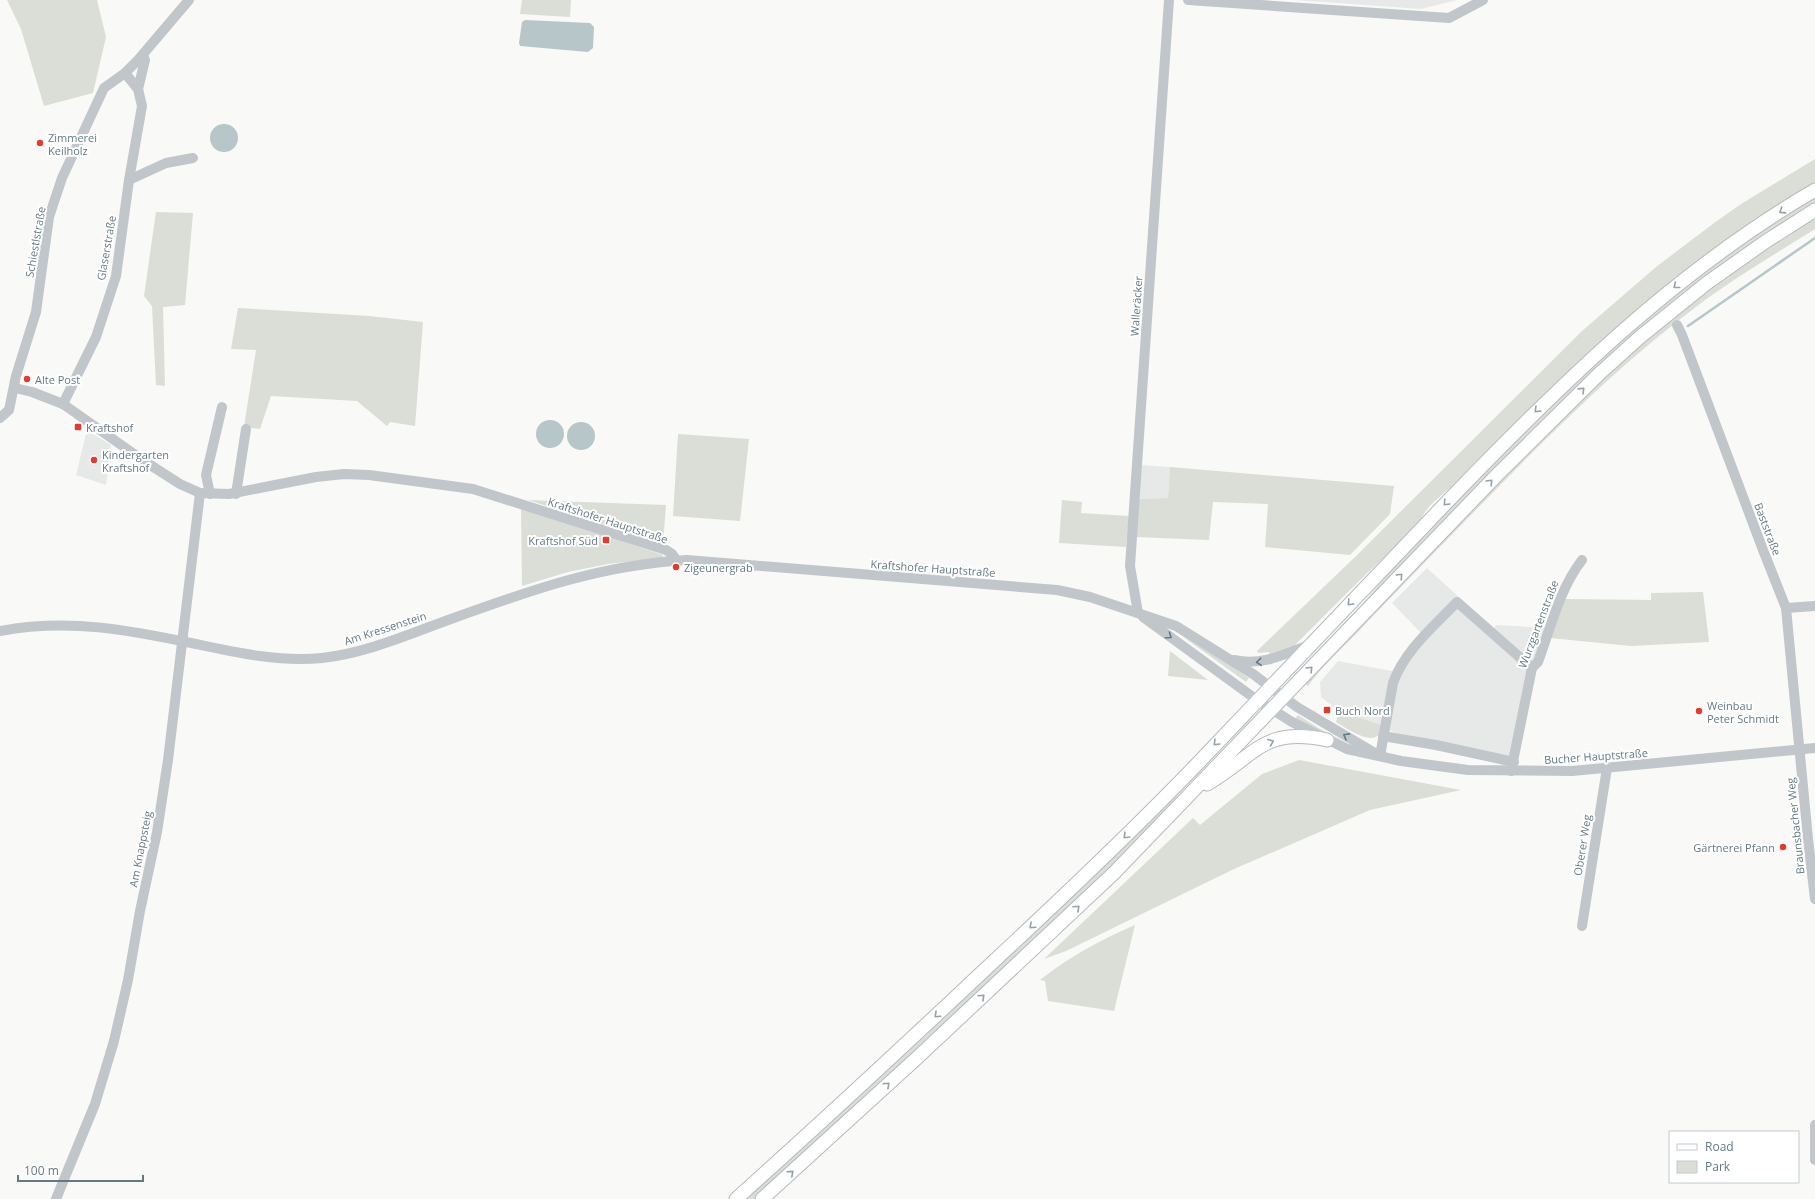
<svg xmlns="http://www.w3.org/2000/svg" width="1815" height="1199" font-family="'Open Sans',sans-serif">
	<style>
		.built { fill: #e7e9e8 }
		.green { fill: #daded6 }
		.water { fill: #b7c6c8 }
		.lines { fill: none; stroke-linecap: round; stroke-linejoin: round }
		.stream { stroke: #b7c6c8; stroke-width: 2.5 }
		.major-casing { stroke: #b4babd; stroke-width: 15 }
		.minor { stroke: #c0c6c9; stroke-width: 10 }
		.major { stroke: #fff; stroke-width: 13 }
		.oneway { stroke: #92a2a8 }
		.oneway2 { stroke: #647a82 }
		.poi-dot { fill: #e33b2d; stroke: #fff; stroke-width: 1.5 }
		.labels { text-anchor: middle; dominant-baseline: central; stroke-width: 4; stroke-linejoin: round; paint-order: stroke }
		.poi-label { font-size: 11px; fill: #647a82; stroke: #fff; text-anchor: start }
		.street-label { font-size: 11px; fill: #647a82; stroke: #fff }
	</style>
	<rect width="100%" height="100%" fill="#f9f9f7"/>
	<g class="built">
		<path d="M1295,0h162l-36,9z"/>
		<path d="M87,430l24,15 -5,40 -30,-10z"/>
		<path d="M1141,465l29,2 -2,31 -29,1z"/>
		<path d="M1427,568l67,61 2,-4 49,3 -35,128 -117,-24 -11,-7 -43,-14 -18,-14 -1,-15 18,-21 54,10 8,-11 22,-26 -30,-31z"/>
	</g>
	<g class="green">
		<path d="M7,0h90l9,37 -13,56 -49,13 -23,-77z"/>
		<path d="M522,0h49l-1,17 -50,-3z"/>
		<path d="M1815,159v26l-84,54 -267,240c-14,9 -42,28 -44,45l-57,53 -69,69 -24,11 -1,-5 -11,1 -1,-2 97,-93 228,-227 74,-64 58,-44 27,-19z"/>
		<path d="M1815,196v9l-121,83 -399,390 -2,-2 72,-75 52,-61 120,-123 107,-99 98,-75z"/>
		<path d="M156,212l37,1 -8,92 -22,2 2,79 -9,-1 -4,-79 -8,-10z"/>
		<path d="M1815,216v13c-37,23 -75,46 -110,71 -100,74 -185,165 -272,254 -25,26 -51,52 -76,79 -17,17 -35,34 -49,53l-3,-2 13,-16 262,-269 80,-73 86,-65z"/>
		<path d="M238,308l131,8 54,6 -8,104 -25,-4 -3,4 -30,-25 -86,-5 -11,33 -16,-2 12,-77 -25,-1z"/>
		<path d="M678,434l71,5 -9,82 -67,-5z"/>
		<path d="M1170,467l224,19 -4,28 -40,41 -85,-8 3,-43 -55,-2 -4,38 -73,-3 3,-38 29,-1z"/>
		<path d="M528,500l138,5 -3,39z"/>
		<path d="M1062,500l20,2 -1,11 48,3 -3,31 -67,-4z"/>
		<path d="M521,507l142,48 -1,3 -54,6 -40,8 -46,14z"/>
		<path d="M1703,592l6,50 -78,4 -81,-8 13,-39 88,1v-7z"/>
		<path d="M1182,636l41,24 26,18 -3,4z"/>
		<path d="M1170,651l38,29 -40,-4z"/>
		<path d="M1339,711l43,14c-1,2 -1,7 -3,9 -7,12 -35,-7 -43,-12z"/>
		<path d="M1298,715l22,14 33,17v1l-59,-27z"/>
		<path d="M1246,719l3,2 -64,66 -64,72 -365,340h-11z"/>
		<path d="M1299,760l162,30 -91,20 -136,59 -168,82 -22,8 149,-141 7,7 62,-51z"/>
		<path d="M1135,925l-21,86 -66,-10 -3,-20 -5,-1c29,-23 60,-40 95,-55z"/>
	</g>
	<g class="water">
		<path d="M525,20l65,3 4,4 -1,21 -5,4 -68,-6 -1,-3 3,-21z"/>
		<circle cx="224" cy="138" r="14"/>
		<circle cx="550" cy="434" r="14"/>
		<circle cx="581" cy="436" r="14"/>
	</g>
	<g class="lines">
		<path class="stream" d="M1688,326l127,-88"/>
		<defs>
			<g id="major">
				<path d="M1207,784c49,-28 55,-58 120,-44"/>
				<path d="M736,1199c87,-78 172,-157 257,-237 71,-66 141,-132 208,-202 82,-87 164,-173 246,-258 112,-116 227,-230 368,-312"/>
				<path d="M762,1199l156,-142 196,-184 383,-398 102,-101 41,-37 67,-54 58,-41 50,-32"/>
			</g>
		</defs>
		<use href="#major" class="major-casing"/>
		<g class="minor">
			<path d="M1188,0l261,18 34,-18"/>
			<path d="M138,89l7,-29 -2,-5"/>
			<path d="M129,180l37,-17 27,-5"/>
			<path d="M1677,325l5,10 81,215 23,58 22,231 7,60"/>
			<path d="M15,388l17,4 31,12 81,57 36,23 20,9 29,1 87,-17 28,-3 25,1 104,14 193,61 6,4 5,7"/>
			<path d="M63,404l33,-67 20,-61 13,-96 13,-74 -4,-17 -13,-16"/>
			<path d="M0,418l9,-8 7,-34 20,-64 13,-95 13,-39 42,-90 21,-15 13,-13 51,-60"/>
			<path d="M210,494l-4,-19 16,-68"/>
			<path d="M236,494l10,-65"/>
			<path d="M1786,608l29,-2"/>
			<path d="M1138,613l-8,-47 39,-566"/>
			<path d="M1143,617l114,83 35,22 55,27 54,12 67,9 104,1 243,-23"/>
			<path d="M0,631c69,-13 129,-1 196,13 42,9 83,18 126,14 45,-5 87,-24 129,-39 80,-29 150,-54 236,-59l370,30 33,7 86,29 77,48 44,33 83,49"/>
			<path d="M1234,660c28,6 49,-5 75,-15"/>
			<path d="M1383,736l53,9 78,17"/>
			<path d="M1380,756l13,-73c12,-33 40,-56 64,-81l75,66"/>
			<path d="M1511,771l21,-103 6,-6c13,-35 21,-72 44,-102"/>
			<path d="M1582,926l25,-158"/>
			<path d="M1815,1125v35"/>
			<path d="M56,1199l39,-95 19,-63 14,-61 12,-69 17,-79 11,-72 32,-267"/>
		</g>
		<use href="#major" class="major"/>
	</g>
	<defs><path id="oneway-chevron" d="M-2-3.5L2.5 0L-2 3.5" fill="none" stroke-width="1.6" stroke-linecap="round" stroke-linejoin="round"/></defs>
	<g class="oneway">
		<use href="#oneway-chevron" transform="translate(1782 211) rotate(147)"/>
		<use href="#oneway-chevron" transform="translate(1676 286) rotate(141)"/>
		<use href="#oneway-chevron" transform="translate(1582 390) rotate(-44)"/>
		<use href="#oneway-chevron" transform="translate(1537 410) rotate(135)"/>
		<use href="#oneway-chevron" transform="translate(1490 482) rotate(-46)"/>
		<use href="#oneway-chevron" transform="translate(1446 503) rotate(134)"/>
		<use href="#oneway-chevron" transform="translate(1400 576) rotate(-46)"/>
		<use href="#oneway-chevron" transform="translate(1350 603) rotate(134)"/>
		<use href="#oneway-chevron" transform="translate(1310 669) rotate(-46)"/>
		<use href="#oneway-chevron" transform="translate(1271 742) rotate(-22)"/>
		<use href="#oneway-chevron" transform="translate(1216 743) rotate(134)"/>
		<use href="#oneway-chevron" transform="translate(1126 836) rotate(135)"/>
		<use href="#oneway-chevron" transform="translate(1077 908) rotate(-43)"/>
		<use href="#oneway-chevron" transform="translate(1032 926) rotate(137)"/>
		<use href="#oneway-chevron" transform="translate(982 997) rotate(-43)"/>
		<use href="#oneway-chevron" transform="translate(937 1015) rotate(137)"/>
		<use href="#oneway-chevron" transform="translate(887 1085) rotate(-43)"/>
		<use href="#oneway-chevron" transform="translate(791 1173) rotate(-42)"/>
	</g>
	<g class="oneway2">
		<use href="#oneway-chevron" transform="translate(1169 636) rotate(35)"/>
		<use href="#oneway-chevron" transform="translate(1259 662) rotate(175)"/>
		<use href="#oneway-chevron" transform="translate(1346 736) rotate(-151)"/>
	</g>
	<g class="poi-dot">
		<circle cx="40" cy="143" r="4"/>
		<circle cx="27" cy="379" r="4"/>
		<rect x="74" y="423" width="8" height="8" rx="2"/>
		<circle cx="94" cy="460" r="4"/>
		<rect x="602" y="536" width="8" height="8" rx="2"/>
		<circle cx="676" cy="567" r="4"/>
		<rect x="1323" y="706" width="8" height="8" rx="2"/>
		<circle cx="1699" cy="711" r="4"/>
		<circle cx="1783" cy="847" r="4"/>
	</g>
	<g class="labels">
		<g class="poi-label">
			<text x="48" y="137">Zimmerei<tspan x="48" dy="13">Keilholz</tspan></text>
			<text x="35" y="379">Alte Post</text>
			<text x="86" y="427">Kraftshof</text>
			<text x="102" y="454">Kindergarten<tspan x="102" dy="13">Kraftshof</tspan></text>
			<text x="598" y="540" text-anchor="end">Kraftshof Süd</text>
			<text x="684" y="567">Zigeunergrab</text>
			<text x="1707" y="705">Weinbau<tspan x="1707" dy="13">Peter Schmidt</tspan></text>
			<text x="1335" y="710">Buch Nord</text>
			<text x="1775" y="847" text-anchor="end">Gärtnerei Pfann</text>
		</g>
		<g class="street-label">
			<text transform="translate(35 242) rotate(-80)">Schiestlstraße</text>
			<text transform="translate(106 248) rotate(-80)">Glaserstraße</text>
			<text transform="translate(1136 306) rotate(-86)">Walleräcker</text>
			<text transform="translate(608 520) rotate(18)">Kraftshofer Hauptstraße</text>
			<text transform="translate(1768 529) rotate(69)">Baststraße</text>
			<text transform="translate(933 568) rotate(4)">Kraftshofer Hauptstraße</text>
			<text transform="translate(1538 624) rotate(-69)">Wurzgartenstraße</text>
			<text transform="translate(385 628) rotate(-18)">Am Kressenstein</text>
			<text transform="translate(1596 756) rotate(-4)">Bucher Hauptstraße</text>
			<text transform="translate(1795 826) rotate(-96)">Braunsbacher Weg</text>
			<text transform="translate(1582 845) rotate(-81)">Oberer Weg</text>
			<text transform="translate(140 849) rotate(-79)">Am Knappsteig</text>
		</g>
	</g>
	<rect x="1669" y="1131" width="130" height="52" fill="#ffffff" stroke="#c1cacd"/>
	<rect x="1677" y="1144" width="20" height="6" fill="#ffffff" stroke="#c1cacd"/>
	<text x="1705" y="1151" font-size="12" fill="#647a82">Road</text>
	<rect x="1677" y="1161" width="20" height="12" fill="#daded6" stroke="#c1cacd"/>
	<text x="1705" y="1171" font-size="12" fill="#647a82">Park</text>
	<path d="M18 1175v6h125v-6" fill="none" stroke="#647a82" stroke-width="2"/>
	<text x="24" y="1175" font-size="12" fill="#647a82" stroke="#ffffff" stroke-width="3" paint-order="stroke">100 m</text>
</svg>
